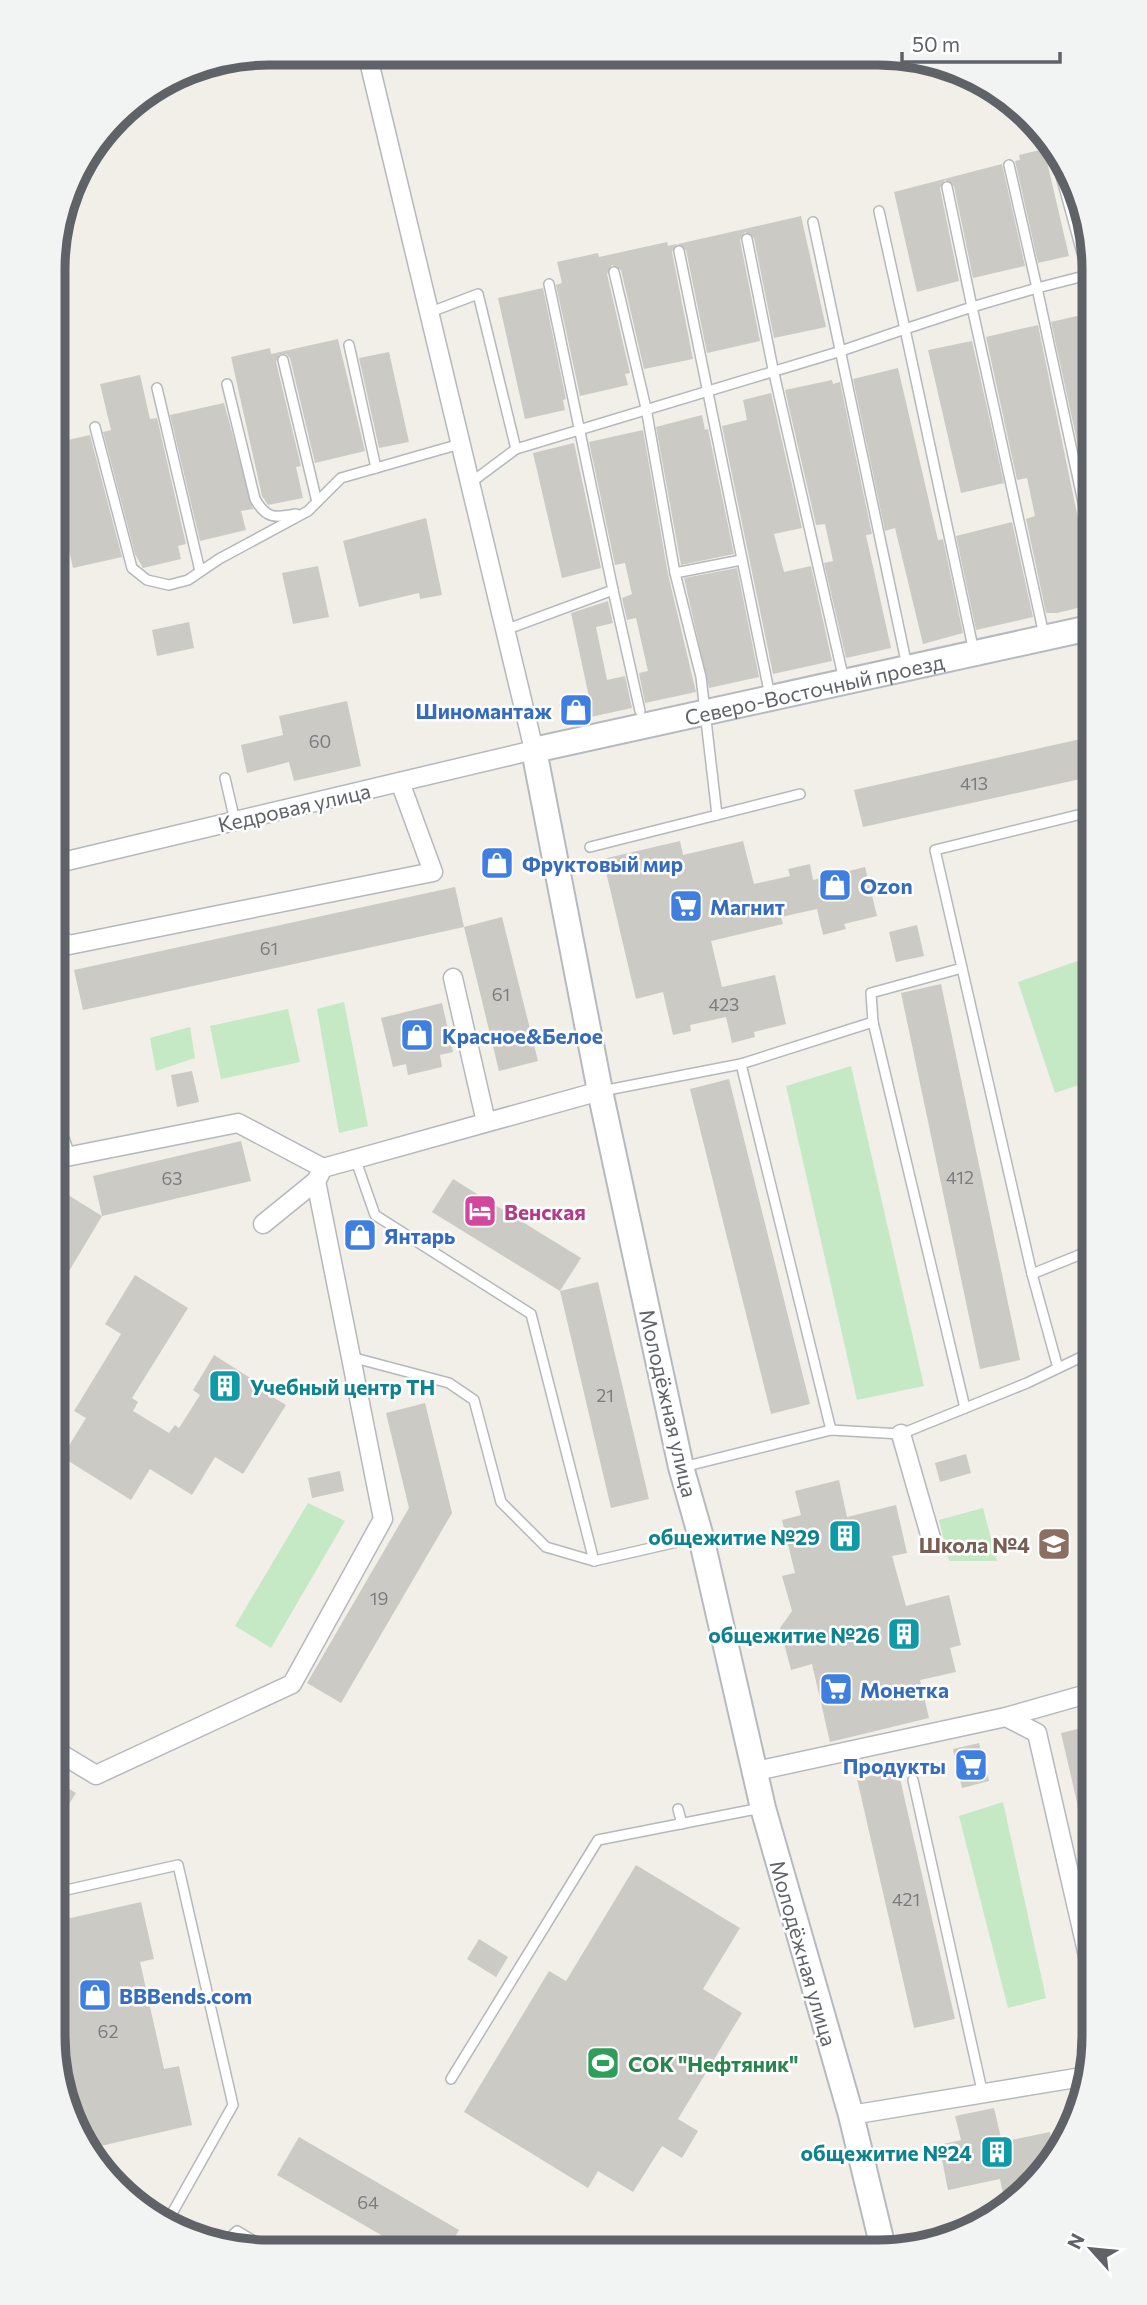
<svg xmlns="http://www.w3.org/2000/svg" width="1147" height="2305" font-family="Commissioner,sans-serif">
	<style>
		.green { fill: #c5e8c5 }
		.building { fill: #cccac5 }
		.lines { fill: none; stroke-linecap: round; stroke-linejoin: round }
		.lane-casing { stroke: #b5b8bc; stroke-width: 12 }
		.street-casing { stroke: #b5b8bc; stroke-width: 21 }
		.secondary-casing { stroke: #b6babf; stroke-width: 28 }
		.lane { stroke: #fff; stroke-width: 9 }
		.street { stroke: #fff; stroke-width: 18 }
		.secondary { stroke: #fff; stroke-width: 24 }
		.labels { text-anchor: middle; dominant-baseline: central; stroke-width: 5; stroke-linejoin: round; paint-order: stroke }
		.number-label { font-size: 18px; fill: #7a7d7f }
		.street-label { font-size: 21px; fill: #5f6368; stroke: #fff }
		.shop-label { font-size: 21px; font-weight: bold; fill: #366cbe; stroke: #fff; text-anchor: start }
		.hotel-label { font-size: 21px; font-weight: bold; fill: #b23c85; stroke: #fff; text-anchor: start }
		.culture-label { font-size: 21px; font-weight: bold; fill: #0d838f; stroke: #fff; text-anchor: end }
		.education-label { font-size: 21px; font-weight: bold; fill: #785e54; stroke: #fff; text-anchor: end }
		.leisure-label { font-size: 21px; font-weight: bold; fill: #27864d; stroke: #fff; text-anchor: start }
		.rim { fill: none; stroke: #5f6368; stroke-width: 9 }
	</style>
	<rect width="100%" height="100%" fill="#f1efe8"/>
	<g class="green">
		<path d="M1083,959l11,35v86l-39,13 -37,-111z"/>
		<path d="M344,1002l24,124 -29,7 -22,-124z"/>
		<path d="M288,1009l12,53 -79,17 -11,-53z"/>
		<path d="M190,1027l5,31 -39,13 -6,-33z"/>
		<path d="M851,1066l73,320 -67,14 -71,-314z"/>
		<path d="M308,1503l37,18 -74,127 -36,-22z"/>
		<path d="M983,1508l14,53h-48l-10,-41z"/>
		<path d="M1003,1802l43,196 -38,10 -49,-192z"/>
	</g>
	<g class="building">
		<path d="M1044,149l25,107 -31,7 -23,-102 5,-1 -1,-5z"/>
		<path d="M1002,164l23,102 -52,12 -19,-92 -9,-6 -5,8 19,93 -42,11 -23,-100z"/>
		<path d="M801,216l25,111 -52,11 -20,-100 -9,-6 -5,8 20,101 -53,12 -21,-103 -8,-6z"/>
		<path d="M667,242l1,4 9,-2 -5,8 21,107 -49,10 -23,-99 -9,-5 -5,9 23,99 -5,1 3,11 -48,11 -24,-111 6,-2 -5,-21 41,-9 1,4z"/>
		<path d="M543,288l23,111 -3,1 2,10 -40,9 -27,-121z"/>
		<path d="M1094,312v150l-12,2 -31,-142z"/>
		<path d="M1038,325l56,271v8l-37,9h-11l-20,-94 9,-3 -8,-38 -10,2 -31,-143z"/>
		<path d="M338,339l27,112 -50,12 -25,-105 -4,-4 -7,1 -3,7 25,104 -5,1 7,31 -35,7 -6,-9 -31,-139 39,-9 1,6z"/>
		<path d="M972,341l32,142 -43,10 -33,-143z"/>
		<path d="M389,352l20,90 -30,6 -20,-90z"/>
		<path d="M898,368l40,172 5,-1 20,94 -40,11 -28,-116 -10,3 -32,-152z"/>
		<path d="M140,375l10,44 7,-1 29,126 -8,2 3,13 -38,9 -8,-14 -32,-122 8,-2 -11,-46z"/>
		<path d="M832,380l1,4 7,-2 32,152 -6,1 25,113 -45,10 -22,-95 9,-2 -8,-37 -9,1 -31,-135z"/>
		<path d="M771,393l31,135 -28,6 10,38 27,-6 21,95 -59,13 -51,-248 25,-6 -4,-20z"/>
		<path d="M224,403l29,106 -12,2 5,19 -46,11 -30,-126z"/>
		<path d="M702,415l3,15 3,-1 26,125 -53,11 -25,-138z"/>
		<path d="M643,430l25,144 28,118 -51,11 -6,-30 9,-2 -12,-53 -9,2 -5,-22 10,-4 -7,-31 -10,2 -26,-123z"/>
		<path d="M90,435l32,122 -49,11 -19,-86v-39z"/>
		<path d="M574,443l27,125 -39,10 -29,-125z"/>
		<path d="M426,518l16,77 -22,4 -1,-6 -60,14 -16,-66z"/>
		<path d="M1012,522l21,95 -57,13 -20,-94z"/>
		<path d="M318,566l11,51 -36,7 -11,-51z"/>
		<path d="M737,568l22,109 -50,11 -25,-110z"/>
		<path d="M608,601l5,22 -17,4 11,53 18,-4 7,32 -69,15 -4,-19 30,-7 -18,-84z"/>
		<path d="M189,622l5,26 -37,8 -5,-26z"/>
		<path d="M347,701l14,65 -67,15 -5,-19 -42,11 -6,-28 42,-10 -4,-19z"/>
		<path d="M1094,736v40l-231,51 -9,-37z"/>
		<path d="M680,841l3,14 60,-14 11,43 36,-8 -2,-7 22,-5 3,16 52,-13 12,49 -33,8 2,5 -23,6 -6,-26 -36,8 2,7 -72,17 11,46 53,-12 11,49 -32,8 1,5 -23,6 -6,-26 -36,8 1,6 -18,4 -10,-43 -27,7 -33,-140z"/>
		<path d="M502,849l6,24 -16,4 -6,-25z"/>
		<path d="M455,887l9,40 -381,83 -9,-40z"/>
		<path d="M502,917l36,144 -39,10 -35,-144z"/>
		<path d="M917,925l7,31 -28,6 -7,-30z"/>
		<path d="M941,984l79,376 -40,9 -79,-376z"/>
		<path d="M442,1003l11,49 -13,3 2,12 -34,8 -2,-11 -13,3 -12,-49z"/>
		<path d="M192,1071l7,31 -22,5 -6,-32z"/>
		<path d="M729,1079l81,325 -39,10 -81,-325z"/>
		<path d="M241,1141l10,40 -149,35 -9,-40z"/>
		<path d="M453,1179l128,79 -21,33 -128,-79z"/>
		<path d="M68,1195l34,21 -49,82v-79z"/>
		<path d="M135,1275l53,33 -56,90 6,4 -5,9 36,22 6,-8 4,3 21,-33 -7,-5 21,-35 38,24 -3,4 37,22 -43,69 -28,-17 -23,38 -42,-26 -19,31 -69,-43 24,-39 -12,-7 47,-77 -16,-10z"/>
		<path d="M598,1282l51,217 -38,9 -51,-217z"/>
		<path d="M425,1403l27,110 -111,190 -34,-20 102,-175 -23,-95z"/>
		<path d="M966,1454l5,19 -31,9 -5,-19z"/>
		<path d="M340,1471l4,20 -32,7 -4,-20z"/>
		<path d="M839,1480l8,37 49,-12 11,48 -15,3 14,50 43,-11 12,50 -11,3 6,24 -36,8 9,38 -99,24 -18,-78 -21,6 -11,-42 12,-17 -10,-35 13,-3 -13,-53 19,-5 -6,-24z"/>
		<path d="M1094,1725v120l-7,1 -26,-113z"/>
		<path d="M979,1743l10,38 -27,7 -9,-39z"/>
		<path d="M898,1770l57,249 -41,9 -57,-249z"/>
		<path d="M53,1779l23,14 -23,36z"/>
		<path d="M636,1865l104,63 -37,61 39,24 -64,106 20,12 -16,27 -20,-12 -29,46 -35,-21 -10,17 -124,-76 85,-141 17,10z"/>
		<path d="M141,1902l13,57 -14,3 24,107 15,-3 13,59 -100,23 -28,-42 -2,-13 12,-3 -21,-93v-75z"/>
		<path d="M479,1939l29,18 -12,20 -29,-18z"/>
		<path d="M994,2108l8,34 48,-10 5,27 -5,9 -44,41 -6,-30 -52,11 -9,-45 22,-5 -6,-24z"/>
		<path d="M299,2137l160,93 -12,21h-38l-132,-76z"/>
	</g>
	<g class="lines">
		<defs>
			<g id="lane">
				<path d="M1009,165l28,123 51,-13 -31,-114"/>
				<path d="M947,187l25,120 65,-19 57,265"/>
				<path d="M879,211l26,118 67,-22 72,328"/>
				<path d="M813,222l94,444"/>
				<path d="M747,239l26,130 71,311"/>
				<path d="M679,251l91,445"/>
				<path d="M614,272l32,136 29,165 26,104 16,138 83,-21"/>
				<path d="M428,313l50,-19 38,155"/>
				<path d="M349,345l27,123"/>
				<path d="M283,360l34,142"/>
				<path d="M227,384l28,115c11,20 20,19 41,15"/>
				<path d="M157,388l43,183"/>
				<path d="M95,427l37,141 15,12 22,5 19,-5 31,-21 89,-48 33,-33 119,-34"/>
				<path d="M469,484l47,-35 322,-97 67,-23 69,323"/>
				<path d="M675,573l66,-13"/>
				<path d="M613,590l27,121"/>
				<path d="M505,630l108,-40 -64,-306"/>
				<path d="M225,778l10,43"/>
				<path d="M590,847l127,-32"/>
				<path d="M962,968l70,306"/>
				<path d="M873,1022l-2,-29 91,-25 -27,-118 159,-39"/>
				<path d="M602,1091l139,-27"/>
				<path d="M355,1158l20,57 156,99 63,247 105,-24"/>
				<path d="M53,1177l13,-20"/>
				<path d="M351,1357l98,26 25,17 27,102 45,45 48,14"/>
				<path d="M1058,1368l-26,-94 62,-25"/>
				<path d="M831,1430l-90,-366 132,-42 92,386"/>
				<path d="M683,1467l148,-37 70,4 126,-51 67,-32"/>
				<path d="M913,1780l70,315"/>
				<path d="M678,1809l4,15"/>
				<path d="M53,1893l125,-28 55,240 -67,119"/>
				<path d="M451,2079l147,-239 163,-32"/>
				<path d="M221,2246l16,-15 34,20"/>
			</g>
			<g id="street">
				<path d="M54,864l480,-114 -167,-697"/>
				<path d="M54,936l15,9 364,-73 -33,-90"/>
				<path d="M453,978l33,144"/>
				<path d="M53,1121l13,36 172,-34 85,45 277,-77"/>
				<path d="M263,1224l53,-43 4,-7"/>
				<path d="M901,1434l30,104"/>
				<path d="M1006,1717l88,-25"/>
				<path d="M53,1749l43,26 196,-91 91,-165 -67,-338"/>
				<path d="M756,1771l250,-54 31,16 57,249"/>
				<path d="M851,2115l237,-39"/>
			</g>
			<g id="secondary">
				<path id="s1" d="M884,2252l-33,-137 -88,-307 -62,-271 -20,-70 -81,-376 -66,-341 560,-123"/>
			</g>
		</defs>
		<use href="#lane" class="lane-casing"/>
		<use href="#street" class="street-casing"/>
		<use href="#secondary" class="secondary-casing"/>
		<use href="#lane" class="lane"/>
		<use href="#street" class="street"/>
		<use href="#secondary" class="secondary"/>
	</g>
	<defs>
		<symbol id="shop-square" viewBox="-11 -11 22 22"><rect x="-9" y="-9" width="18" height="18" rx="4" fill="#3f7fe0" stroke="#fff"/><path d="M-5-2.5h2.3a2.7 3.5 0 0 1 5.4 0H5L5.5 6h-11ZM-1.5-2.5h3a1.5 2.3 0 0 0-3 0Z" fill="#fff"/></symbol>
		<symbol id="supermarket-square" viewBox="-11 -11 22 22"><rect x="-9" y="-9" width="18" height="18" rx="4" fill="#3f7fe0" stroke="#fff"/><path d="M-6-5.5h2.5l.6 2H6L4.5 2H-2.5L-4.4-4H-6ZM-1.5 3.2a1.3 1.3 0 1 0 .1 0ZM3 3.2a1.3 1.3 0 1 0 .1 0Z" fill="#fff"/></symbol>
		<symbol id="hotel-square" viewBox="-11 -11 22 22"><rect x="-9" y="-9" width="18" height="18" rx="4" fill="#d1479c" stroke="#fff"/><path d="M-6-4.5h1.5V1H6V5H4.5V3h-9V5H-6ZM-4 0a1.8 1.8 0 1 1 3.6 0ZM.5 0V-2.5h3Q6-2.5 6 0Z" fill="#fff"/></symbol>
		<symbol id="building-square" viewBox="-11 -11 22 22"><rect x="-9" y="-9" width="18" height="18" rx="4" fill="#0f9aa8" stroke="#fff"/><path d="M-4-6H4V6H1V3H-1V6H-4ZM-2.5-4.3h1.7v1.8h-1.7ZM.8-4.3h1.7v1.8H.8ZM-2.5-1h1.7V.8h-1.7ZM.8-1h1.7V.8H.8Z" fill="#fff"/></symbol>
		<symbol id="school-square" viewBox="-11 -11 22 22"><rect x="-9" y="-9" width="18" height="18" rx="4" fill="#8d6e63" stroke="#fff"/><path d="M0-5L7-2L0 1L-7-2ZM-4 1L0 2.5L4 1V4Q0 6-4 4Z" fill="#fff"/></symbol>
		<symbol id="stadium-square" viewBox="-11 -11 22 22"><rect x="-9" y="-9" width="18" height="18" rx="4" fill="#2e9e5b" stroke="#fff"/><path d="M0-5a6.5 5 0 1 0 0 10a6.5 5 0 1 0 0-10ZM-3.5-1.8h7v3.6h-7Z" fill="#fff"/></symbol>
	</defs>
	<g fill-rule="evenodd">
		<use href="#shop-square" x="557" y="691" width="38" height="38"/>
		<use href="#shop-square" x="478" y="844" width="38" height="38"/>
		<use href="#shop-square" x="816" y="866" width="38" height="38"/>
		<use href="#supermarket-square" x="667" y="887" width="38" height="38"/>
		<use href="#shop-square" x="398" y="1016" width="38" height="38"/>
		<use href="#hotel-square" x="461" y="1192" width="38" height="38"/>
		<use href="#shop-square" x="341" y="1216" width="38" height="38"/>
		<use href="#building-square" x="206" y="1367" width="38" height="38"/>
		<use href="#building-square" x="826" y="1517" width="38" height="38"/>
		<use href="#school-square" x="1035" y="1525" width="38" height="38"/>
		<use href="#building-square" x="885" y="1615" width="38" height="38"/>
		<use href="#supermarket-square" x="817" y="1670" width="38" height="38"/>
		<use href="#supermarket-square" x="952" y="1746" width="38" height="38"/>
		<use href="#shop-square" x="76" y="1976" width="38" height="38"/>
		<use href="#stadium-square" x="584" y="2044" width="38" height="38"/>
		<use href="#building-square" x="978" y="2133" width="38" height="38"/>
	</g>
	<g class="labels">
		<g class="number-label">
			<text x="320" y="741">60</text>
			<text x="974" y="783">413</text>
			<text x="269" y="948">61</text>
			<text x="501" y="994">61</text>
			<text x="724" y="1004">423</text>
			<text x="960" y="1177">412</text>
			<text x="172" y="1178">63</text>
			<text x="605" y="1395">21</text>
			<text x="379" y="1598">19</text>
			<text x="906" y="1899">421</text>
			<text x="108" y="2031">62</text>
			<text x="368" y="2202">64</text>
		</g>
		<g class="street-label">
			<text stroke="none"><textPath href="#s1" startOffset="1830">Северо-Восточный проезд</textPath></text>
			<text transform="translate(294 807) rotate(-13)">Кедровая улица</text>
			<text transform="translate(669 1403) rotate(77)">Молодёжная улица</text>
			<text transform="translate(804 1953) rotate(74)">Молодёжная улица</text>
		</g>
		<g class="shop-label">
			<text x="552" y="710" text-anchor="end">Шиномантаж</text>
			<text x="522" y="863">Фруктовый мир</text>
			<text x="860" y="885">Ozon</text>
			<text x="710" y="906">Магнит</text>
			<text x="442" y="1035">Красное&amp;Белое</text>
			<text x="384" y="1235">Янтарь</text>
			<text x="860" y="1689">Монетка</text>
			<text x="946" y="1765" text-anchor="end">Продукты</text>
			<text x="119" y="1995">BBBends.com</text>
		</g>
		<g class="hotel-label">
			<text x="504" y="1211">Венская</text>
		</g>
		<g class="culture-label">
			<text x="250" y="1386" text-anchor="start">Учебный центр ТН</text>
			<text x="820" y="1536">общежитие №29</text>
			<text x="880" y="1634">общежитие №26</text>
			<text x="972" y="2152">общежитие №24</text>
		</g>
		<g class="education-label">
			<text x="1030" y="1544">Школа №4</text>
		</g>
		<g class="leisure-label">
			<text x="628" y="2063">СОК "Нефтяник"</text>
		</g>
	</g>
	<path d="M0 0H1147V2305H0ZM269 65H878A204 204 0 0 1 1082 269V2036A204 204 0 0 1 878 2240H269A204 204 0 0 1 65 2036V269A204 204 0 0 1 269 65Z" fill="#f2f3f3" fill-rule="evenodd"/>
	<path class="rim" d="M269 65H878A204 204 0 0 1 1082 269V2036A204 204 0 0 1 878 2240H269A204 204 0 0 1 65 2036V269A204 204 0 0 1 269 65Z"/>
	<g transform="translate(1091 2249) rotate(297)" stroke="#ffffff" stroke-width="5" paint-order="stroke">
	<path d="M0-5L12 26L0 18L-12 26Z" fill="#5f6368"/>
	<text y="-10" font-size="19" font-weight="bold" text-anchor="middle" fill="#5f6368">N</text>
	</g>
	<path d="M902 52v10h158v-10" fill="none" stroke="#5f6368" stroke-width="3.5"/>
	<text x="912" y="52" font-size="21" fill="#5f6368" stroke="#ffffff" stroke-width="5" paint-order="stroke">50 m</text>
</svg>
